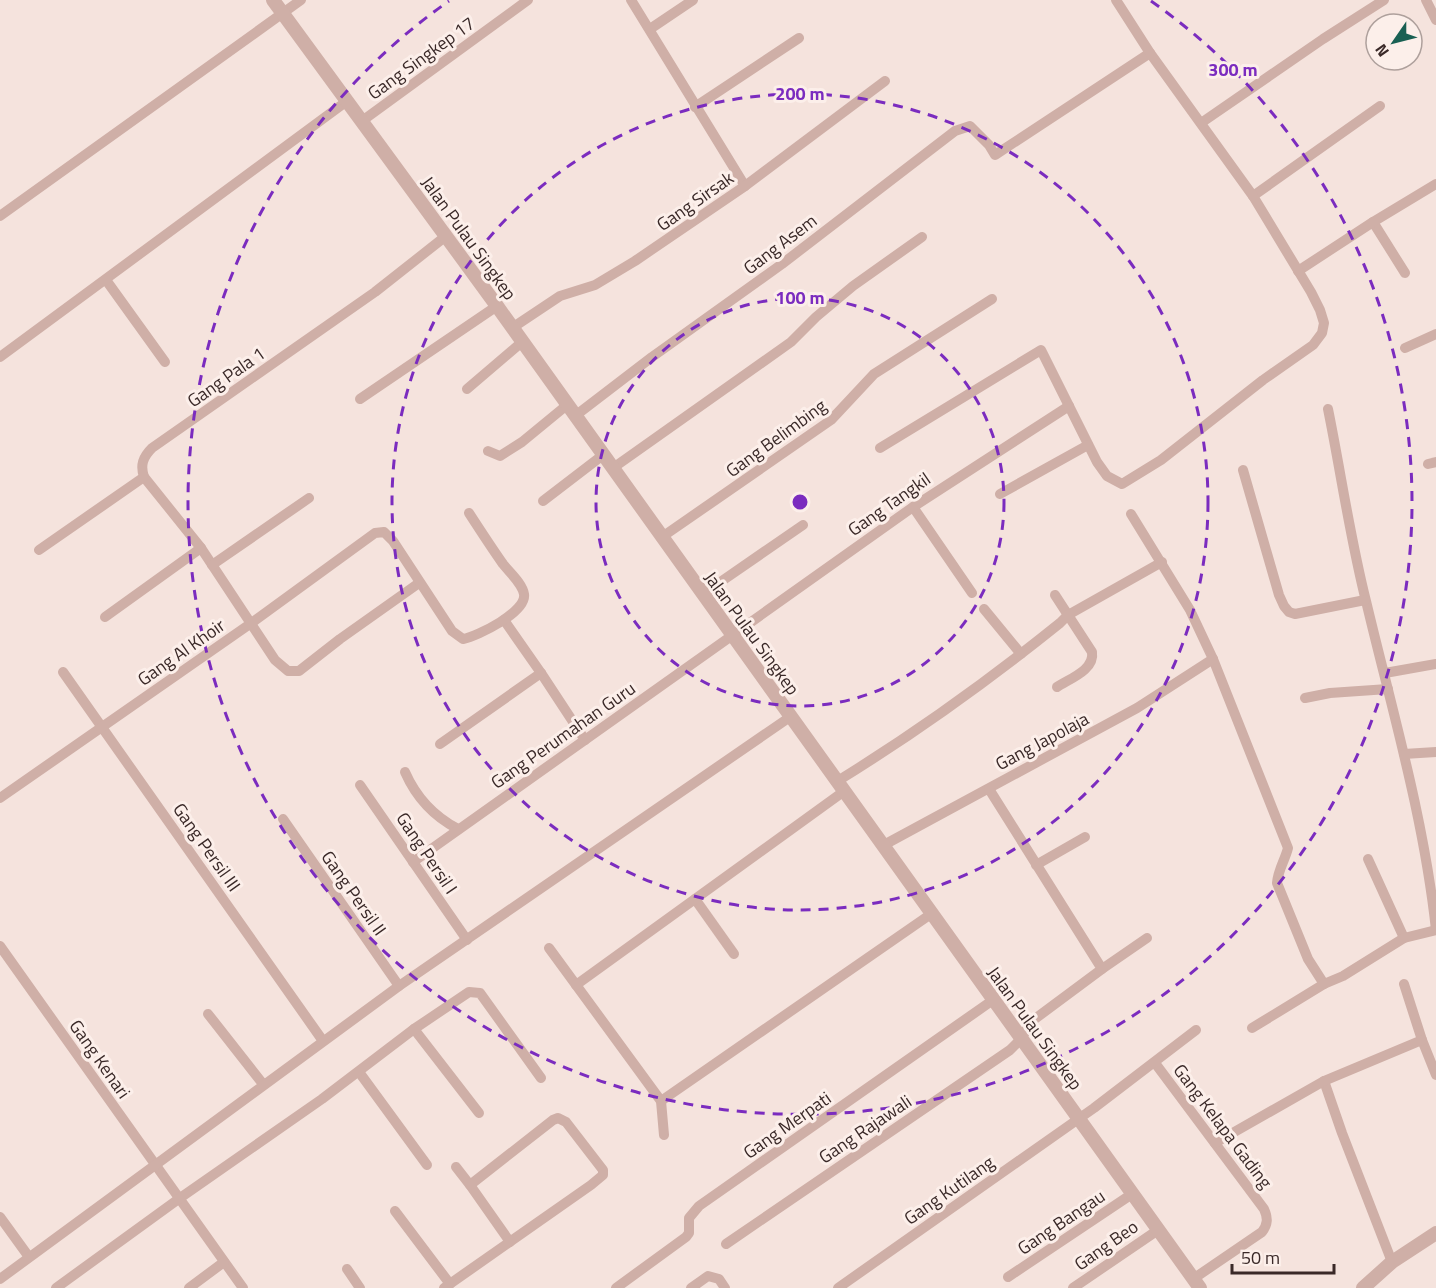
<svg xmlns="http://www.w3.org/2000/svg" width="1436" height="1288" font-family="'Titillium Web',sans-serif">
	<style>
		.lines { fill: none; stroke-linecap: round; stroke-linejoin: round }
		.minor { stroke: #cfafa7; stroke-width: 10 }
		.tertiary { stroke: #cfafa7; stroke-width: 14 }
		.ring { fill: none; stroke: #7b2cbf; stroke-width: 3; stroke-dasharray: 10 8 }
		.labels { text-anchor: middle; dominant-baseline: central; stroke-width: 6; stroke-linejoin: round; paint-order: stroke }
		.street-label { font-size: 18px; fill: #3a2928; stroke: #fcefea }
		.centre { fill: #7b2cbf; stroke: #fcefea; stroke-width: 3 }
		.ring-label { font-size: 18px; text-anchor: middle; font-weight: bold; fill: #7b2cbf; stroke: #fcefea; stroke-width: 6; stroke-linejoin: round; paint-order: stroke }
	</style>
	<rect width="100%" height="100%" fill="#f5e3dd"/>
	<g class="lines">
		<g class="minor">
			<path d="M631,0l114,186"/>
			<path d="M1426,0l10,20"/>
			<path d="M650,29l43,-29"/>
			<path d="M695,107l104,-69"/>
			<path d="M362,121l166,-121"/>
			<path d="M1201,123l122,-84 61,-39"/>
			<path d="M1253,196l127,-90"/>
			<path d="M0,216l301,-216"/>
			<path d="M1373,222l32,51"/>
			<path d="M1298,271l75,-49 63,-38"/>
			<path d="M106,280l59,82"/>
			<path d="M512,328l48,-32 35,-11 40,-24 110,-75 140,-105"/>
			<path d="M1405,348l31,-14"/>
			<path d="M0,357l347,-256"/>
			<path d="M467,389l55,-47"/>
			<path d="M360,399l137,-93"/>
			<path d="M1328,409c13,64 22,129 38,192 26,109 58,217 70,329"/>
			<path d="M575,416l77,-59 130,-93 173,-133 15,-5 19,19 6,10 155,-102"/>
			<path d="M880,448l161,-98 56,112 10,14 15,8 39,-24 102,-80 50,-35 9,-12 2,-10 -4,-13 -9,-18 -58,-96 -103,-143 -34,-53"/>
			<path d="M488,451l12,5 22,-14 45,-37"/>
			<path d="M1428,464l8,-2"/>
			<path d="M613,468l178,-126 25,-25 37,-31 69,-49"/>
			<path d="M1243,470l36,125 5,11 5,6 6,2 70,-14"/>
			<path d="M144,477l57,71 74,112 13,11h11l41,-32 79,-56"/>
			<path d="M1000,494l88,-49"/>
			<path d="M543,501l60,-46"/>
			<path d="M913,507l59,86"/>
			<path d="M1131,514l59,96 23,49 75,189c-3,12 -10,22 -11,35l31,76 16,25"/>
			<path d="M662,537l169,-117 43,-46 118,-75"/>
			<path d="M39,550l105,-73c-4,-12 -1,-20 8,-29l223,-156 71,-56"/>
			<path d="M212,565l97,-67"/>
			<path d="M703,594l100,-69"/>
			<path d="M1055,595l37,57c3,18 -23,27 -35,35"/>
			<path d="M984,609l37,45"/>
			<path d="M105,617l96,-69"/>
			<path d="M504,620l37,53 44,67"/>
			<path d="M63,672l260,369"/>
			<path d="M1385,673l51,-9"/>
			<path d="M1305,698l25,-5 58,-4"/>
			<path d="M440,744l101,-71"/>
			<path d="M1404,754l32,-2"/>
			<path d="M405,772c11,25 28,44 53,57"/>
			<path d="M836,782c78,-48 152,-101 224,-159l8,-8 94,-53"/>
			<path d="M360,785l107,155"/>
			<path d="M0,798l250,-174 125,-91 9,-1 9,9 59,90 11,8c15,-3 64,-27 61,-45 -2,-11 -14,-21 -21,-30 -12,-17 -23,-34 -34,-51"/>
			<path d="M283,819l116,167"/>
			<path d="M882,846l255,-138 76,-49"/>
			<path d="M1368,859l36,79"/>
			<path d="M413,862l500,-355 156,-101"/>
			<path d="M1036,865l49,-28"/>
			<path d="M695,899l39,55"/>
			<path d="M0,946l243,342"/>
			<path d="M549,948l112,153 3,34"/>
			<path d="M1102,969l45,-31"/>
			<path d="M1404,984l18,56 14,35"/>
			<path d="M576,985l267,-193"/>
			<path d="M208,1014l55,70"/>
			<path d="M1252,1028l72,-44 19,-8 61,-38 32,-8"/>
			<path d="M414,1029l65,84"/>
			<path d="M1155,1063l109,146c4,9 4,15 -2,23l-69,47"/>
			<path d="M359,1072l68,93"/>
			<path d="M1324,1081l18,52 50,129"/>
			<path d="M661,1101l270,-187"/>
			<path d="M1215,1143l109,-62 98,-41"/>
			<path d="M470,1185l40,57"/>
			<path d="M395,1211l55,73"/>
			<path d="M0,1217l29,40"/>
			<path d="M726,1244l284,-194 10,-10 12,-19 70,-52 -113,-180"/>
			<path d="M347,1269l13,19"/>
			<path d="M1008,1277l124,-83"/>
			<path d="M0,1279l399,-293 391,-269"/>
			<path d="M56,1288l124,-90 142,-99 92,-70 55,-37 11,1 61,85"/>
			<path d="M189,1288l35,-26"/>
			<path d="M444,1288l147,-103 12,-10v-5l-37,-48 -8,-4 -5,2 -83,65 -14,-18"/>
			<path d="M616,1288l70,-51 3,-4v-15l10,-12 294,-206"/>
			<path d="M691,1288l17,-12 11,3 6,9"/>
			<path d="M838,1288l256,-180 102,-78"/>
			<path d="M1073,1288l85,-58"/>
		</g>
		<g class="tertiary">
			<path d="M273,0l224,306 703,982"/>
			<path d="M1363,1288l29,-26 44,-29"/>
		</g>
	</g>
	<g class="ring">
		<circle cx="800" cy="502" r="204"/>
		<circle cx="800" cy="502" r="408"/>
		<path d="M1151 1A612 612 0 1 1 449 1"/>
	</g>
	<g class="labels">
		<g class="street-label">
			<text transform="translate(421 58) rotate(-36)">Gang Singkep 17</text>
			<text transform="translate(695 201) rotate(-35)">Gang Sirsak</text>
			<text transform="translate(469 238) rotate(54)">Jalan Pulau Singkep</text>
			<text transform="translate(780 244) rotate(-37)">Gang Asem</text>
			<text transform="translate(226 377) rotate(-35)">Gang Pala 1</text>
			<text transform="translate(776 438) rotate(-36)">Gang Belimbing</text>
			<text transform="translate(889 504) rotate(-35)">Gang Tangkil</text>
			<text transform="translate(752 633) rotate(54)">Jalan Pulau Singkep</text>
			<text transform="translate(181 652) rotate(-35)">Gang Al Khoir</text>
			<text transform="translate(563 735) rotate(-35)">Gang Perumahan Guru</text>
			<text transform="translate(1042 741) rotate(-28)">Gang Japolaja</text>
			<text transform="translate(207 847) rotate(55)">Gang Persil III</text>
			<text transform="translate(427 853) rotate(56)">Gang Persil I</text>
			<text transform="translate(354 893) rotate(55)">Gang Persil II</text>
			<text transform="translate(1035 1028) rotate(54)">Jalan Pulau Singkep</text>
			<text transform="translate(100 1059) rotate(55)">Gang Kenari</text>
			<text transform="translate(787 1125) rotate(-35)">Gang Merpati</text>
			<text transform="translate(1223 1126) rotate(53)">Gang Kelapa Gading</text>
			<text transform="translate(865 1129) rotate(-34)">Gang Rajawali</text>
			<text transform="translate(949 1190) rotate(-35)">Gang Kutilang</text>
			<text transform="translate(1061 1222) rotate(-34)">Gang Bangau</text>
			<text transform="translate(1106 1245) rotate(-35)">Gang Beo</text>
		</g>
	</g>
	<circle cx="800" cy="502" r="9" class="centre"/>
	<g class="ring-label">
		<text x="1233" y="76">300 m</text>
		<text x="800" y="100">200 m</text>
		<text x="800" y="304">100 m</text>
	</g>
	<g transform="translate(1394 42) rotate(235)"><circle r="28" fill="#fcefea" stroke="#aea09c" stroke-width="1.5"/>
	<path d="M0-4.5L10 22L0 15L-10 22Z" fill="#196053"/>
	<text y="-9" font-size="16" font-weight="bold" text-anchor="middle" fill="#3a2928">N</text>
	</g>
	<path d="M1232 1264v9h102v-9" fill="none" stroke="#3a2928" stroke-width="3"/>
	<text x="1241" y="1264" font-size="18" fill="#3a2928" stroke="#fcefea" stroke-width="4.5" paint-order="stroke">50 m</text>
</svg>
